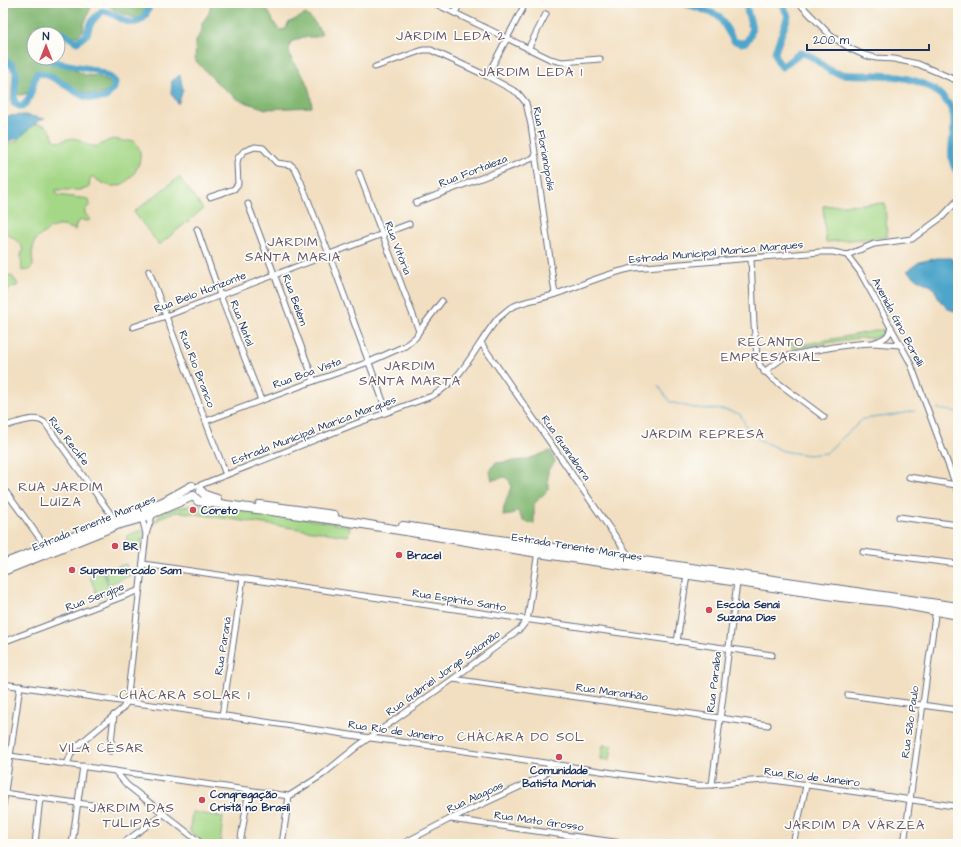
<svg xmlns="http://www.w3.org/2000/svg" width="961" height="847" font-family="'Architects Daughter',sans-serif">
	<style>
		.green { fill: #a4d786; stroke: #608372 }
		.forest { fill: #83b873; stroke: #4f7468 }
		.water { fill: #4ea5ca; stroke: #346a94 }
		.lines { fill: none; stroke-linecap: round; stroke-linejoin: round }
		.stream { stroke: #4ea5ca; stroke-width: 1 }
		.river { stroke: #4ea5ca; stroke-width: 7 }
		.street-casing { stroke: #666d81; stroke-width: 7 }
		.primary-casing { stroke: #666d81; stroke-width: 10 }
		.street { stroke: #fff; stroke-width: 5 }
		.primary { stroke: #fff; stroke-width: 8 }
		.poi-dot { fill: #d1495b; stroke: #fdfcf7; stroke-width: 1.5 }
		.labels { text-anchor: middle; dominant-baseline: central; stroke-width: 3.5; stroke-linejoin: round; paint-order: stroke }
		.street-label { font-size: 11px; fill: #1b2f5e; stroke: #fdfcf7 }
		.poi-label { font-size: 11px; font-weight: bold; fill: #1b2f5e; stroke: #fdfcf7; text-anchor: start }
		.quarter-label { font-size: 13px; letter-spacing: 1px; fill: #64566b; stroke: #fdfcf7 }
	</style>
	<rect width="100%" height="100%" fill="#fdfcf7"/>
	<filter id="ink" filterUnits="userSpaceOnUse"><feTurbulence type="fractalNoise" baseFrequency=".025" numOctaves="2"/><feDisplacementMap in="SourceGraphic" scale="8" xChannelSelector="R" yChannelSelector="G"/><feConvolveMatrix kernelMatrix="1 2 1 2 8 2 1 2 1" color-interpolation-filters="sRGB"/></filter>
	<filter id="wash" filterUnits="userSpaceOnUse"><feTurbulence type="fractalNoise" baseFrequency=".012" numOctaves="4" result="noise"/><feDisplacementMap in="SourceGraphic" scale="16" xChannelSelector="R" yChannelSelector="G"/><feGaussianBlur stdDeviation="0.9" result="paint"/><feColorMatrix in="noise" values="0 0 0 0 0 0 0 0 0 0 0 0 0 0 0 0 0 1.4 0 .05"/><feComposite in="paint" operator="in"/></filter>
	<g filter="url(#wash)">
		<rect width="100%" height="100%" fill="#f2dfc1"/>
		<g class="green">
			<path d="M36,124c11,0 15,5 18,16l6,2c21,-10 18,3 33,4 7,1 11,-4 17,-6 7,-3 13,4 22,0 4,3 8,8 8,13 2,13 -12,33 -25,33 -7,1 -17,-5 -23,-10l-2,3 -1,9 -9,2h-24l1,5 32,4 1,6 -5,5v4l6,5 -3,2 -7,-1 -5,4 -1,6c-19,-9 -25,-2 -40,10l-3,13 1,13 -4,4 -7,1 -1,-15 2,-6c-3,-9 -11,-13 -20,-18v-90l8,1 6,-2 2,-6z"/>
			<path d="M179,177l24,32 -44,36 -25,-33z"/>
			<path d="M885,203l2,34 -61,5 -3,-36z"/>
			<path d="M3,274l9,2 6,8 -1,2 -8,2 -6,12z"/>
			<path d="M886,329v3l-11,6h-18l-64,11 -3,-7 10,3z"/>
			<path d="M196,505l60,6 94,15 -2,10 -167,-24c-12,0 -19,4 -27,12l7,-11 14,-5z"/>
			<path d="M143,530c2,8 -1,16 -9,20l-3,-5 -5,-4c1,-8 10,-9 17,-11z"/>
			<path d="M126,564l4,12 -21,8 -5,-13z"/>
			<path d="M103,572l8,21 -13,5 -8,-21z"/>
			<path d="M603,745l9,1 -2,14 -9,-1z"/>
			<path d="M192,812l31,5 -3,27h-15l-15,-13z"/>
		</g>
		<g class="forest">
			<path d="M3,3h93l-5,4 -7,17 -1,7 -5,5c-10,0 -18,-5 -25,-12 -14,-2 -21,0 -23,15 0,3 0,7 1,10 1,4 3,4 3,9h5l13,6 20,4 13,7 13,1 11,6 4,5 -2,5c-13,4 -27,2 -39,-4 -10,-5 -18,-17 -30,-16 -17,2 -3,23 -23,23 -6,-10 -2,-22 -5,-33l-11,-4z"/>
			<path d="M105,3h41l-2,14 -7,2 -21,-8z"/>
			<path d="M211,3h53l12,23 4,4 6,-1 2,-6 18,-9c7,6 12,12 16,20l-6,3h-13l-12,5c-7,16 9,26 15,40 4,8 5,17 6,25l-46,2 -27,-9 -21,-16 -23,-24 1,-19 6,-11v-7l7,-10z"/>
			<path d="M550,451l5,11 -7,8v20l-14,14v20l-11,-3 -6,-11 -6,5 -8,1 1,-9 7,-20 -1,-6 -5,-4 -13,3 -2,-8 5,-9 30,-3z"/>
		</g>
		<g class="water">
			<path d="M180,75l3,15 -5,14 -7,-11 1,-12z"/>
			<path d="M25,115l20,4 -7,2 -19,17 -16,4v-26z"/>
			<path d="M937,258h14l7,8v46l-10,-3 -7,-7 -8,-15 -16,-8 -10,-8 12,-9z"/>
		</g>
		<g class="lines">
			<g class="stream">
				<path d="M658,385l12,17 23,6 32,2 15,4 8,16 10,9 25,12 25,4 18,-2 37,-34 25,-3 27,-5"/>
				<path d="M938,409l20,3"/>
			</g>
			<g class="river">
				<path d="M682,3l17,5 20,8 15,25 7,2 5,-1c14,-17 -3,-26 2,-39"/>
				<path d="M782,3l6,13 -13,36 2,8 5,7 18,-14c15,1 20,14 34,19 12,4 26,3 39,3 22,0 43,3 61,15 9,6 16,14 19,23 5,19 -9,43 5,60"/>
				<path d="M38,34c12,-11 28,1 39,8l10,-8c2,-11 7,-16 15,-23 13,0 26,18 39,9 5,-3 7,-12 10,-17"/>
				<path d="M3,62l7,1 4,5 2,4 -2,31 8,4c11,-10 9,-21 15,-34 25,1 42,33 69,24l8,-9 1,-6c-16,-18 -52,-14 -71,-24"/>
			</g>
		</g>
	</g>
	<g filter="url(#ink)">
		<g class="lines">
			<defs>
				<g id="street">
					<path d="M434,3l116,56 12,3 38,-3"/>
					<path d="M799,3l32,33 20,13 13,6 12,3 18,1 24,5 40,17"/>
					<path d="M455,13l5,-10"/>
					<path d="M528,49l18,-35"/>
					<path d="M375,67l48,-17h8l56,26 31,17 8,10 5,22 24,169"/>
					<path d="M487,76l37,-70"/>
					<path d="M359,173l60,158"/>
					<path d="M210,197l24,-8 4,-5 -1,-21 1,-5 6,-7 11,-4 8,1 14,15 14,2 4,4 6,13 28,72 58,158"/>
					<path d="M416,203l120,-46"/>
					<path d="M248,204l66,177"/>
					<path d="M197,229l23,66 41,105"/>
					<path d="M847,255l13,17 50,90 48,129"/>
					<path d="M751,258l3,66 3,32 3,10 13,13 51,38"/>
					<path d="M149,271l77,204"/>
					<path d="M133,327l33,-11 243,-92"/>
					<path d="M891,327c-2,11 -8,12 -18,16l27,2"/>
					<path d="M481,343l150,216"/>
					<path d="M757,356l27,1 -20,15"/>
					<path d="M784,357c30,-7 59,-13 89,-14"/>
					<path d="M206,421l108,-40 55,-19 36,-16 11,-9 3,-6 23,-30"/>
					<path d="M9,425c11,-3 26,-10 36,-2l70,97"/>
					<path d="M909,477l47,8"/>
					<path d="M198,486l157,-62 77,-28c32,-17 44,-51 66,-78 4,-3 8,-7 12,-10 14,-8 32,-9 46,-14 26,-9 51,-21 78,-26l186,-16h13l14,3 27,-11 38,-5 30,-22 16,-17"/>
					<path d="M3,488l44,60"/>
					<path d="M899,517l59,8"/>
					<path d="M142,518l4,16"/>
					<path d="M863,552l95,12"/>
					<path d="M143,564l629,91"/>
					<path d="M3,642l137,-52"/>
					<path d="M677,642l10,-67"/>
					<path d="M453,679l315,46"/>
					<path d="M3,684l124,18 33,4 210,32 47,6 278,41c26,2 52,-6 78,-5l181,26"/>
					<path d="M848,695l110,15"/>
					<path d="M222,716l21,-138"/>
					<path d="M110,751l4,-36"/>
					<path d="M3,755l286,41 33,-21 37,-30 94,-66 68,-51 6,-8 2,-10 9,-59"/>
					<path d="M67,764l4,-10 5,-7 46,-38 5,-7 19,-168 7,-21"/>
					<path d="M115,771l12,14 75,59"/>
					<path d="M712,785l25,-203"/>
					<path d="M3,793l104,14"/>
					<path d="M3,806l17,-120"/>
					<path d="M450,819l179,25"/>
					<path d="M35,844l5,-46"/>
					<path d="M72,844l11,-78"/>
					<path d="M122,844l41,-30"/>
					<path d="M240,844l9,-54"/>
					<path d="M282,844l7,-48"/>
					<path d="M402,844l48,-25 93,-43 5,-5 2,-8"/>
					<path d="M793,844l13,-58"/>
					<path d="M904,844l32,-236"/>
				</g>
				<g id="primary">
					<path d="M201,491l4,4 12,4"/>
					<path d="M194,496l4,5 159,22 181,30 303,44 49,5 68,13"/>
					<path d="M260,505l74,10"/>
					<path d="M403,526l555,81"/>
					<path d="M3,564l160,-62 29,-16"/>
					<path d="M3,571l114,-46 25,-7 51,-22"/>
				</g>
			</defs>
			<use href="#street" class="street-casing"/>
			<use href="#primary" class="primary-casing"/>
			<use href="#street" class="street"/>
			<use href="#primary" class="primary"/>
		</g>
	</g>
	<g class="poi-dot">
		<circle cx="193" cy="510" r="4"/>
		<circle cx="115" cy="546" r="4"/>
		<circle cx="399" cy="555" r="4"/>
		<circle cx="72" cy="570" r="4"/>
		<circle cx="709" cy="610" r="4"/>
		<circle cx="559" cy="757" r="4"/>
		<circle cx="202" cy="800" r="4"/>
	</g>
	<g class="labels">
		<g class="street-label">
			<text transform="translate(544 149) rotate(80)">Rua Florianópolis</text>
			<text transform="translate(473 171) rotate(-21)">Rua Fortaleza</text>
			<text transform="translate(398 248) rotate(69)">Rua Vitória</text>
			<text transform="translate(716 252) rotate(-5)">Estrada Municipal Marica Marques</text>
			<text transform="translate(200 292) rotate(-21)">Rua Belo Horizonte</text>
			<text transform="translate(295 300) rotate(70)">Rua Belém</text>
			<text transform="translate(898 322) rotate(62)">Avenida Gino Borelli</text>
			<text transform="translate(242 323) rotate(69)">Rua Natal</text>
			<text transform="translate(197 369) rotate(69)">Rua Rio Branco</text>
			<text transform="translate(307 373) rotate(-20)">Rua Boa Vista</text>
			<text transform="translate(314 430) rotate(-21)">Estrada Municipal Marica Marques</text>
			<text transform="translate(69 441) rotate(52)">Rua Recife</text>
			<text transform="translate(566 448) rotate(55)">Rua Guanabara</text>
			<text transform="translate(94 523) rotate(-22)">Estrada Tenente Marques</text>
			<text transform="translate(577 547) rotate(9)">Estrada Tenente Marques</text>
			<text transform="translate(95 597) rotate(-21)">Rua Sergipe</text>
			<text transform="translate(459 600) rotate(9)">Rua Espírito Santo</text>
			<text transform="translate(223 646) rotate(-81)">Rua Paraná</text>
			<text transform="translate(443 673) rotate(-36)">Rua Gabriel Jorge Salomão</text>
			<text transform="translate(714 682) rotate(-83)">Rua Paraíba</text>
			<text transform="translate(612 692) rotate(8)">Rua Maranhão</text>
			<text transform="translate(910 722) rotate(-82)">Rua São Paulo</text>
			<text transform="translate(396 731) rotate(8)">Rua Rio de Janeiro</text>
			<text transform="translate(812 777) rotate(7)">Rua Rio de Janeiro</text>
			<text transform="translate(475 797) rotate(-25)">Rua Alagoas</text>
			<text transform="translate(539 821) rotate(8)">Rua Mato Grosso</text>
		</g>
		<g class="poi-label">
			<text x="201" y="510">Coreto</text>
			<text x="123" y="546">BR</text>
			<text x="407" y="555">Bracel</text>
			<text x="80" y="570">Supermercado Sam</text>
			<text x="717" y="604">Escola Senai<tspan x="717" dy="13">Suzana Dias</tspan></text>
			<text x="559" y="770" text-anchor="middle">Comunidade<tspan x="559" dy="13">Batista Moriah</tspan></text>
			<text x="210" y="794">Congregação<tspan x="210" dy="13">Cristã no Brasil</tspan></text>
		</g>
		<g class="quarter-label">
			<text x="451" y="36">JARDIM LEDA 2</text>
			<text x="531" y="72">JARDIM LEDA 1</text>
			<text x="293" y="242">JARDIM<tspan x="293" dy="15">SANTA MARIA</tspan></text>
			<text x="771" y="342">RECANTO<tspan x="771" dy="15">EMPRESARIAL</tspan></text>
			<text x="410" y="366">JARDIM<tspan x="410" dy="15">SANTA MARTA</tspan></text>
			<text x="703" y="434">JARDIM REPRESA</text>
			<text x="61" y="487">RUA JARDIM<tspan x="61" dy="15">LUÍZA</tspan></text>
			<text x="185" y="695">CHÁCARA SOLAR 1</text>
			<text x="521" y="737">CHÁCARA DO SOL</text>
			<text x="102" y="748">VILA CÉSAR</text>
			<text x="132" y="808">JARDIM DAS<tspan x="132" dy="15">TULIPAS</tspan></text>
			<text x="855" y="825">JARDIM DA VÁRZEA</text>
		</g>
	</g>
	<rect width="961" height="847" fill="none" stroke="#fdfcf7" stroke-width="16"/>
	<g transform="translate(46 46)"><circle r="19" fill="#fdfcf7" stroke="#a3aaba"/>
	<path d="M0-3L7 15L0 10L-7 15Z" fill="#d1495b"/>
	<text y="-6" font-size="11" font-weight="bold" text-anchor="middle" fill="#1b2f5e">N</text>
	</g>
	<path d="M807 44v6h122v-6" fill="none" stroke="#1b2f5e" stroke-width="2"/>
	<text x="813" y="44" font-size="12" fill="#1b2f5e" stroke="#fdfcf7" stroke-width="3" paint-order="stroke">200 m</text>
</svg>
